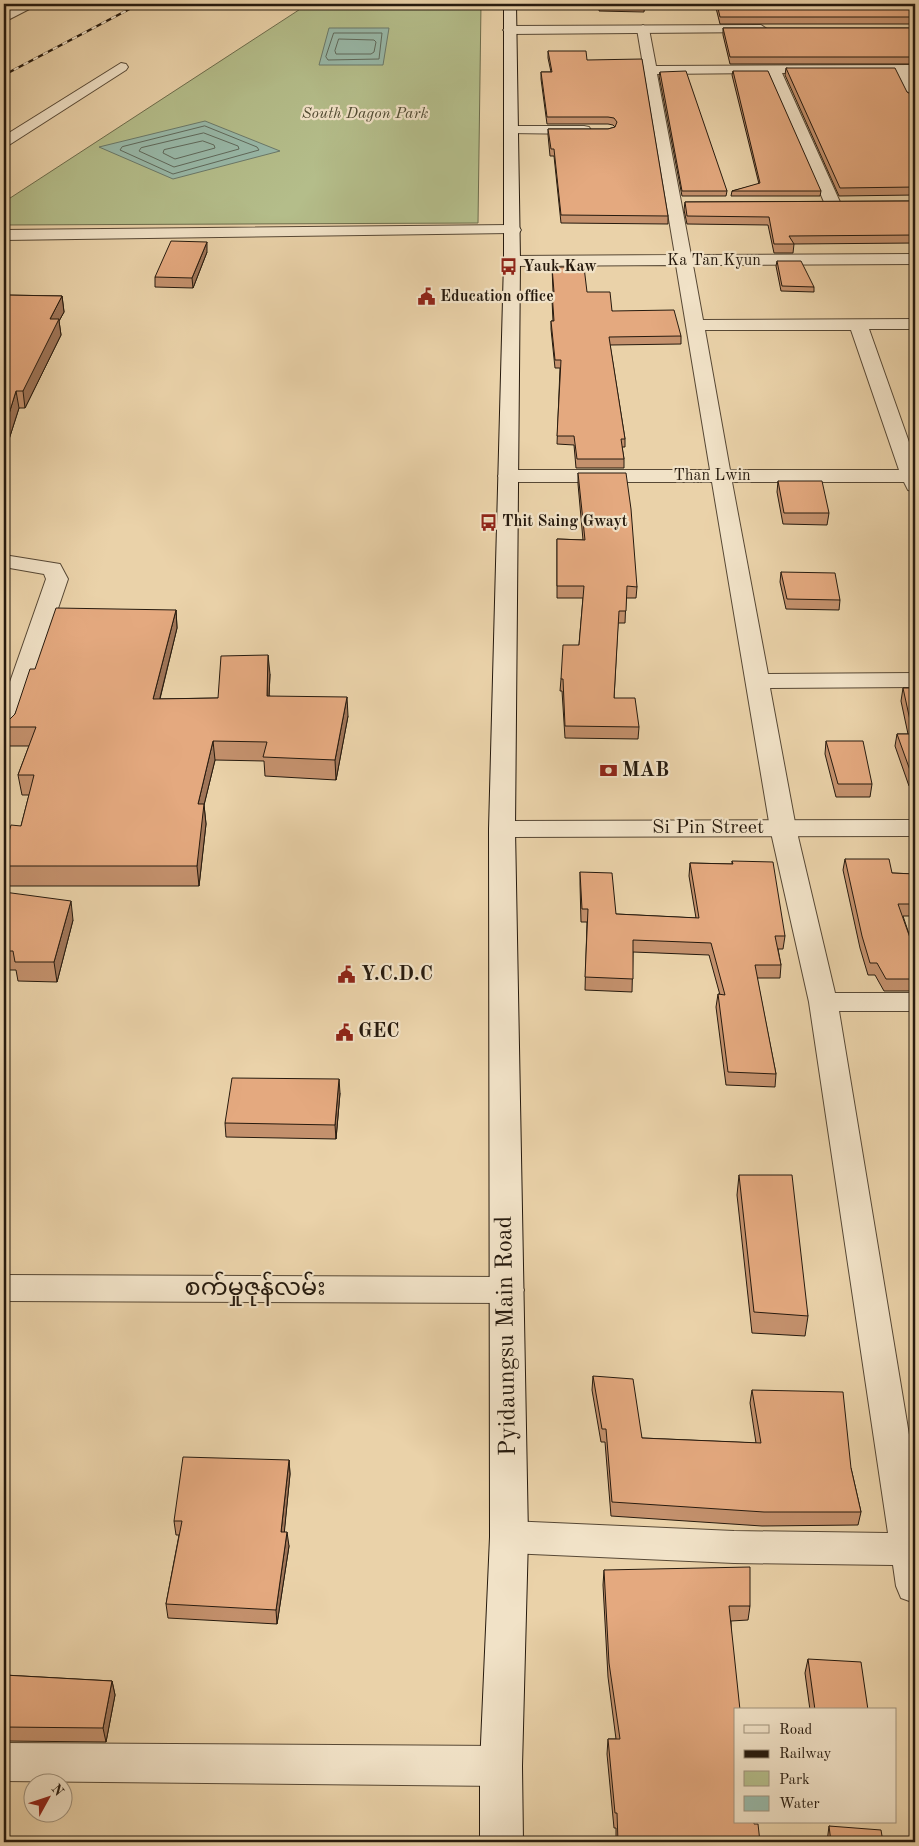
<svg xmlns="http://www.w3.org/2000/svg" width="919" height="1846" font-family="'Old Standard TT','Noto Sans Myanmar',serif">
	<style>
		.green { fill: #b4bd8a; stroke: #6d6c4c }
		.water { fill: #98b8a8; stroke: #6a796a }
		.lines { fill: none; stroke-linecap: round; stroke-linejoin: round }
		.shore { stroke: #5f695b; stroke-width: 1 }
		.minor-casing { stroke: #574835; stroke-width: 2 }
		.tertiary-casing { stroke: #574835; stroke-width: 2 }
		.secondary-casing { stroke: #261a0e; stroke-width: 2 }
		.minor { fill: #f1e2c7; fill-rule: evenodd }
		.tertiary { fill: #f1e2c7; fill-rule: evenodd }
		.secondary { fill: #f1e2c7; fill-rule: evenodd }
		.rail-casing { stroke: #261a0e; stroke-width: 2.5 }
		.rail { stroke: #f1e2c7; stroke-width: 2; stroke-dasharray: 5.5; stroke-linecap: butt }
		.wall { fill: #c4916d; stroke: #261a0e }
		.shaded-wall { fill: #a07659; stroke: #261a0e }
		.building { fill: #e4a97f; stroke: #261a0e }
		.labels { text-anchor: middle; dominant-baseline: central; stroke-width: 4.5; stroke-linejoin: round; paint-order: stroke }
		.far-park-label { font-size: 16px; font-style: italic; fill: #514b33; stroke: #f1e2c7 }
		.far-street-label { font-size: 16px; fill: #261a0e; stroke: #f1e2c7 }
		.far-poi-label { font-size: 16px; font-weight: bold; fill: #261a0e; stroke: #f1e2c7; text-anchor: start }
		.poi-label { font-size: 20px; font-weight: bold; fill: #261a0e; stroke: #f1e2c7; text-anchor: start }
		.street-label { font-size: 20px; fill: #261a0e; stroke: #f1e2c7 }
		.near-street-label { font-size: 24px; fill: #261a0e; stroke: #f1e2c7 }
	</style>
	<rect width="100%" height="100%" fill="#ead2a9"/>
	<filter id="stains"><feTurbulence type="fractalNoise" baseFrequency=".004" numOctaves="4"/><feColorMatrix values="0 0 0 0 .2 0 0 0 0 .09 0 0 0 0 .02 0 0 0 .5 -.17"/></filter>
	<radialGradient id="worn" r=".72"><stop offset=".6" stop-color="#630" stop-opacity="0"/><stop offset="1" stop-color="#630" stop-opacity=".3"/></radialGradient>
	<path class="green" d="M308,4h173l-3,219 -474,2v-23z"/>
	<g class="water">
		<path d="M329,28h60l-6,37h-64z"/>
		<path d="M205,121l75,30 -107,28 -74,-32z"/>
	</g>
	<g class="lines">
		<g class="shore">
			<path d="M334,33h48l-3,26 -51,1 -2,-3z"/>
			<path d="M339,39l35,1 2,2 -2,10 -3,2h-35l-1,-3z"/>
			<path d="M205,126l52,21 2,3 -86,24 -53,-24 2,-3z"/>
			<path d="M204,133l34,13 1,3 -65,18 -35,-16 2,-3z"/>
			<path d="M203,141l11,4 1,3 -40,11 -12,-6 1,-3z"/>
		</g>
		<defs>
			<g id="minor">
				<path d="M643,25l6,4 7,37 259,-1v8h-6l6,13v17l-7,-4 -13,-26h-113l58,129 -3,3h-10l-3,-3 -55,-129 -112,1 34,181 224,-1v10l-222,1 10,55 212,-1v10h-46l46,130v33l-7,-2 -4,-8h-172l36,192 147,-1v14l-145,1 26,140 39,165h80v18h-76l76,460v132l-14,-5 -5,-12 -3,-21 -159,-2 -225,-10 -13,-5 -6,-11 6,-11 13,-5 225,10 154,2 -79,-531 -39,-174 -58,-346h-204l-7,-2 -3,-4 3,-4 7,-2h202l-34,-205 -164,1 -6,-2 -2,-3 2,-3 6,-2 163,-1 -38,-226zM705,330h146l48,140h-169z"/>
				<path d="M121,63l5,1 2,3 -2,3 -117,75 -5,1v-10z"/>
				<path d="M511,126h73l5,1 2,3 -2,3 -5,1 -78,-1 -2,-3 2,-3z"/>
				<path d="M513,225l6,2 2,3 -2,3 -515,7v-10z"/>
				<path d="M4,555l56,9 8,15 -52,153 -3,5 -9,2v-40l42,-120 -2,-5 -40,-7z"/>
				<path d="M4,1743l497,3 15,6 6,14 -6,14 -15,6 -497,-5z"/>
			</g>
			<g id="tertiary">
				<path d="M24,4h15l-35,18v-9z"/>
				<path d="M761,25l6,4 -2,3 -256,2 -6,-4 6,-4z"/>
				<path d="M915,820v16l-413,1 -9,-3 -4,-5 4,-5 9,-3z"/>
				<path d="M4,1275l503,2 12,4 5,9 -5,9 -12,4 -503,-2z"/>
			</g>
			<path id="secondary" d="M504,4h12l4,257 -5,568 13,708 -6,229 1,76h-43v-76l10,-229 -1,-708 15,-568z"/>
		</defs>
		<use href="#minor" class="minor-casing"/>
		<use href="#tertiary" class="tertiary-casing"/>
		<use href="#secondary" class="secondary-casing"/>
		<use href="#minor" class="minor"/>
		<use href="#tertiary" class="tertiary"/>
		<use href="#secondary" class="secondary"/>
		<defs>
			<path id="rail" d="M4,75l135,-71"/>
		</defs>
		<use href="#rail" class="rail-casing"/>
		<use href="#rail" class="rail"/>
	</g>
	<g class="wall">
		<path d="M600,4h45l-1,8 -45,-1z"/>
		<path d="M715,4h200v20h-195z"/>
		<path d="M723,28h192v36h-185l-7,-29z"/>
		<path d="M548,51l39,9 81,156v8l-107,-1 -7,-67h-4l-2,-21v-6h60l7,-2 -2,-2 -5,-1h-61l-6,-45v-7h10l-3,-14z"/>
		<path d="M915,67v15l-3,-7 1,-7z"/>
		<path d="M786,68l121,24 8,5v98l-76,1 -54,-121z"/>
		<path d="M733,71l88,120 -1,5h-89l1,-5 27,-7 -27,-109z"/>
		<path d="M660,72l67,119 -1,5h-44l-23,-120z"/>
		<path d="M915,201v42l-121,1 -1,9h-19l-6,-28 -81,-1 -3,-14 1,-8z"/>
		<path d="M207,252l-14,36 -38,-1v-10z"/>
		<path d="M777,261l37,26v5l-33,-1 -5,-25z"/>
		<path d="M552,267l60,44 69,25v8l-71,1 15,94v8h-3l2,12v9h-48l-2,-23 -17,-1 3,-76h-5l-4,-39v-8h2l-1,-21v-8h1z"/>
		<path d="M4,295l58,1 2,16 -5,9 2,14 -36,73h-6l-15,47z"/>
		<path d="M578,473l59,114 -1,11h-10l-1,25h-7l-4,75 25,29 -1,12 -73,-1 -3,-47h-2l1,-12 18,-34 4,-47h-26v-59l26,1 -5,-56z"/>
		<path d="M778,481l51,32 -2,12 -44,-1 -6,-32z"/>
		<path d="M781,572l59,28 -1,10 -53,-1 -6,-27z"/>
		<path d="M176,610l1,18 -17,71 58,-1 52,-24 -1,22 79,20 -12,64 -71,-4 -1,-15 -49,-1 -11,45 2,19 -7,62h-195v-37l17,-23 8,-31h-7l-4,-20 11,-29h-25v-26l6,-1 5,-5 20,-45z"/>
		<path d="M903,688h12v98h-6l-14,-40 2,-12h11l-7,-33z"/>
		<path d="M826,741l46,43 -2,13h-34l-11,-43z"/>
		<path d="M845,859l47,14 23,1v42h-12l12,36v40v-1h-31l-9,-16h-7l-8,-27 -17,-78z"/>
		<path d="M732,861l53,75 -2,13h-5l3,16 -1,13h-23l19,96 -1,13 -49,-2 -10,-78 2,-13 2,1 -11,-40 -76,-3 -1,40 -47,-2 2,-68h-6l-1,-38v-12l36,42 80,4 -7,-42 1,-13 42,1z"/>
		<path d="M4,892l69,28 -16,62 -39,-1 -2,-11h-12z"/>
		<path d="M340,1093l-4,46 -110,-2 -1,-14z"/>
		<path d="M739,1175l69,141 -3,20 -53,-3 -15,-138z"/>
		<path d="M593,1376l49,62 114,5 -6,-40 2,-13 99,78 10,44 -3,13 -96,1 -151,-10 -6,-74h-4l-9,-52z"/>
		<path d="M289,1460l1,14 -6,58 5,14 -12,78 -109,-6 -2,-14 13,-69h-3l-2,-14z"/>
		<path d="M604,1570l146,36 -2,14 -17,1 4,201 25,20h-144v-14h-2l-7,-74 1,-15h8l-8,-62 -5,-92z"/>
		<path d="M808,1659l60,51h-58l-5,-37z"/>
		<path d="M4,1675l108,6 3,14 -9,47 -102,-1v1z"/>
		<path d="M829,1826l54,16h-56z"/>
	</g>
	<g class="shaded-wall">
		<path d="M207,242v10l-14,36 -1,-10z"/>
		<path d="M62,296l2,16 -5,9 2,14 -36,73 -2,-17 27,-72z"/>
		<path d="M16,391l3,17 -15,47v-25z"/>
		<path d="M176,610l1,18 -22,90 -2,-19z"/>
		<path d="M268,655l2,19 -2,42 -1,-20z"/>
		<path d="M4,673l2,14 -2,7z"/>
		<path d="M347,697l1,19 -12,64 -1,-20z"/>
		<path d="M213,741l2,19 -11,45 2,19 -7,62 -2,-20 1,-62z"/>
		<path d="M71,901l2,19 -16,62 -3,-20z"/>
		<path d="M339,1079l1,14 -4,46 -1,-14z"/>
		<path d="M289,1460l1,14 -7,72 -2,-14z"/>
		<path d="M287,1532l2,14 -12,78 -1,-14z"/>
		<path d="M112,1681l3,14 -9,47 -3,-14z"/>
	</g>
	<g class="building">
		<path d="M717,4h198v13h-195z"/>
		<path d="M723,28h192v29h-185z"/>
		<path d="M548,51h38l1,9 55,-1 26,157 -107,-1 -7,-66h-3l-3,-20h60l7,-2 2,-5 -3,-4 -6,-1h-61l-6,-45h11z"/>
		<path d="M786,68h109l12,24 8,5v90l-75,1z"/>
		<path d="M686,71l41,120h-45l-22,-119z"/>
		<path d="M733,71h35l53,120h-89l28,-8z"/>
		<path d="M915,201v34l-126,1 5,8h-20l-5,-27 -82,-1 -2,-14z"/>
		<path d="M171,241l36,1 -15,36 -37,-1z"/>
		<path d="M777,261h24l13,26 -32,-1z"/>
		<path d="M552,267h32l3,25h23l2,19 62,-1 7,26 -72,1 16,102h-4l3,20h-47l-3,-23h-17l4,-76h-6l-4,-39h3l-2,-29h2z"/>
		<path d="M4,295l58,1 -12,23h9l-36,72h-7l-12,39z"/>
		<path d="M578,473h48l5,36 6,78 -10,-1 -1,25h-7l-5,87h21l4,29 -74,-1 -2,-47h-2l2,-34h16l5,-59h-27v-47l28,1z"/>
		<path d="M778,481h44l7,32h-45z"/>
		<path d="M781,572l54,1 5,27 -53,-1z"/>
		<path d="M56,608l120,2 -23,89 65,-1 3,-42 47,-1 -1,41 80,1 -12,63 -72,-3 4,-15 -54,-1 -15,63h6l-7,62h-193v-17l7,-24 10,1 13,-51h-16l18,-48h-32v-7l6,-1 5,-5 15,-45h5z"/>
		<path d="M903,688h12v85h-4l-14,-39h16z"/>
		<path d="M826,741h37l9,43h-34z"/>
		<path d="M845,859h44l3,14 23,1v30h-17l17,48v27h-29l-9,-16h-7l-8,-27z"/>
		<path d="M732,861l41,1 12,74h-10l6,29h-26l21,109 -48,-2 -10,-78 7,1 -14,-52 -78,-3v39l-48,-2 3,-68h-6l-2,-37 32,1 4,41 83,4 -9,-55 43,1z"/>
		<path d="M4,892l67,9 -17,61h-39l-2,-11h-9z"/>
		<path d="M232,1078l107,1 -4,46 -110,-2z"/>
		<path d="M739,1175h53l16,141 -54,-4z"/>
		<path d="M593,1376l40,3 9,59 119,5 -9,-53 91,2 8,76 10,44h-97l-152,-10 -6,-73h-4z"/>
		<path d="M183,1457l106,3 -8,72h6l-11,78 -110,-6 16,-83h-8z"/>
		<path d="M750,1567v39h-21l11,104h-5v112h19v2h4l2,18h-142l-1,-29h-2l-7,-74h12l-11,-76 -5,-93z"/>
		<path d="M808,1659l53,3 7,48h-53z"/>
		<path d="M4,1675l108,6 -9,47 -99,-1z"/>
		<path d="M829,1826l52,4 2,12h-52z"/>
	</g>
	<defs>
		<symbol id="bus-bare" viewBox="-9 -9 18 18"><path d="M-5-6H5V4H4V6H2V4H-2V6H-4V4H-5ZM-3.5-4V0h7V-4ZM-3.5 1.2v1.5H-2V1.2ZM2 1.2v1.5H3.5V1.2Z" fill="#8f2418" stroke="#f1e2c7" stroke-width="2.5" paint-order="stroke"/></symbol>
		<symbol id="civic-bare" viewBox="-9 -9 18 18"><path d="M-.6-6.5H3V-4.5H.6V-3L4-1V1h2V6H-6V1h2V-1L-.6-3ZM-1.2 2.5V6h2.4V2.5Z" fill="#8f2418" stroke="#f1e2c7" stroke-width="2.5" paint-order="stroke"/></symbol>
		<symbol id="bank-bare" viewBox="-9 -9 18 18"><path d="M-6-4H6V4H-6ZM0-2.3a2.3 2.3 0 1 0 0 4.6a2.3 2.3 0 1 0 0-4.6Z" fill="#8f2418" stroke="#f1e2c7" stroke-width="2.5" paint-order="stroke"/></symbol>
	</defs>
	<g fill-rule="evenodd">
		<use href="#bus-bare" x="496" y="254" width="25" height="25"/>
		<use href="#civic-bare" x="414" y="284" width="25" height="25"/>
		<use href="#bus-bare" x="476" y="510" width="25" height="25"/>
		<use href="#bank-bare" x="596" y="758" width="25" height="25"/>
		<use href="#civic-bare" x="334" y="962" width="25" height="25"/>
		<use href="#civic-bare" x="332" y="1020" width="25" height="25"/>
	</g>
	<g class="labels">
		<g class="far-park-label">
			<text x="365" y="114">South Dagon Park</text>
		</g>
		<g class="far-street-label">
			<text x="714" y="261">Ka Tan Kyun</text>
			<text x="712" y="476">Than Lwin</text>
		</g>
		<g class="far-poi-label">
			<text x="523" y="267">Yauk Kaw</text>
			<text x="440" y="297">Education office</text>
			<text x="502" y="522">Thit Saing Gwayt</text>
		</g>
		<g class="poi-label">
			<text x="622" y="771">MAB</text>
			<text x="361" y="975">Y.C.D.C</text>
			<text x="358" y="1032">GEC</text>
		</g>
		<g class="street-label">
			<text x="708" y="828">Si Pin Street</text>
		</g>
		<g class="near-street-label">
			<text x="255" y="1289">စက်မှုဇုန်လမ်း</text>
			<text transform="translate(507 1336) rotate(-91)">Pyidaungsu Main Road</text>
		</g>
	</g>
	<rect width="919" height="1846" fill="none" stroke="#ead2a9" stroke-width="20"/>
	<rect x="5" y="5" width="909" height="1836" fill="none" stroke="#261a0e" stroke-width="2.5"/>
	<rect x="10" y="10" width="899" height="1826" fill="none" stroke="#261a0e"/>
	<rect x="734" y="1708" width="162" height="115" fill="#f1e2c7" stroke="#a0927d"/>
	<rect x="744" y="1725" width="25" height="8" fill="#f1e2c7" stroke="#a0927d"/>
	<text x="779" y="1734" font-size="15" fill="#261a0e">Road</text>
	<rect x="744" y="1750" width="25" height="8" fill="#261a0e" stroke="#a0927d"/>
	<text x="779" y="1758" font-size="15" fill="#261a0e">Railway</text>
	<rect x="744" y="1771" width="25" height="15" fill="#b4bd8a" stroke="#a0927d"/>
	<text x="779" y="1784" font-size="15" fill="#261a0e">Park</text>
	<rect x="744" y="1796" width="25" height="15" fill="#98b8a8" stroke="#a0927d"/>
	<text x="779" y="1808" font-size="15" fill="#261a0e">Water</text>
	<g transform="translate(48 1798) rotate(50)"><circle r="24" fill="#f1e2c7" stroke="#a0927d"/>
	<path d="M0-4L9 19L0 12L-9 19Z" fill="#8f2418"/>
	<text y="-8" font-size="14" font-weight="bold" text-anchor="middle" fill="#261a0e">N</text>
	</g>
	<rect width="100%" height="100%" filter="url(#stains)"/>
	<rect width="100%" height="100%" fill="url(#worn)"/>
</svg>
